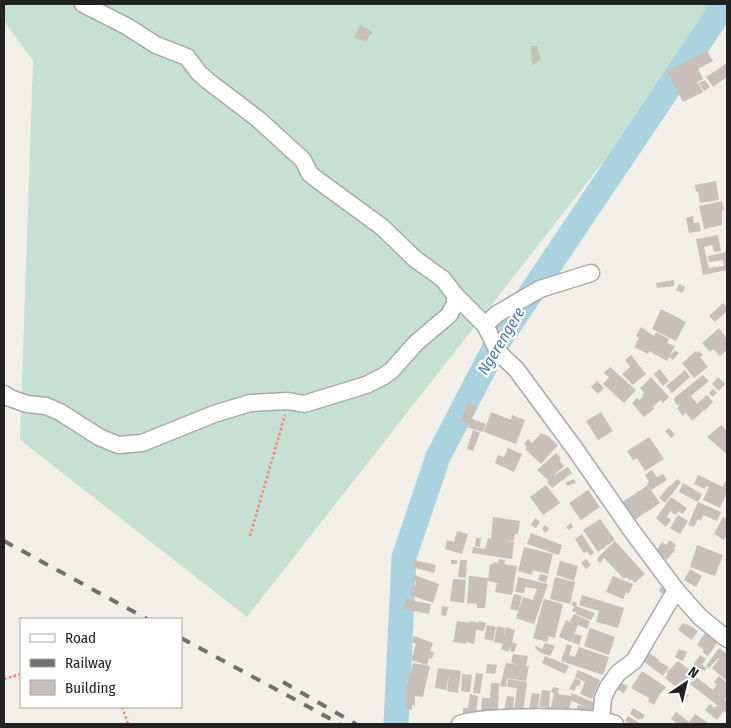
<svg xmlns="http://www.w3.org/2000/svg" width="731" height="728" font-family="'Fira Sans Condensed',sans-serif">
	<style>
		.wetland { fill: #c6e0d4 }
		.lines { fill: none; stroke-linecap: round; stroke-linejoin: round }
		.river { stroke: #aad3df; stroke-width: 25 }
		.building { fill: #c7bfb8 }
		.minor-casing { stroke: #a9a9a9; stroke-width: 19 }
		.path { stroke: #fa8072; stroke-width: 2.5; stroke-dasharray: 2.5 2.5; stroke-linecap: butt }
		.minor { stroke: #fff; stroke-width: 16 }
		.rail { stroke: #707070; stroke-width: 4; stroke-dasharray: 10 10; stroke-linecap: butt }
		.labels { text-anchor: middle; dominant-baseline: central; stroke-width: 4.5; stroke-linejoin: round; paint-order: stroke }
		.water-label { font-size: 16px; font-style: italic; fill: #4a7aab; stroke: #fff }
	</style>
	<rect width="100%" height="100%" fill="#f2efe9"/>
	<path class="wetland" d="M4,4h723l-480,613 -227,-177 13,-379 -29,-40z"/>
	<g class="lines">
		<path class="river" d="M396,724l8,-167 34,-100 58,-112 229,-341"/>
	</g>
	<g class="building">
		<path d="M360,25l13,7 -7,9 -12,-3z"/>
		<path d="M531,46h6l4,14 -9,5z"/>
		<path d="M707,51l6,10 -15,8 5,10 -5,3 -2,-3 7,13 -20,10 -16,-30z"/>
		<path d="M727,63v14l-14,10 -7,-10z"/>
		<path d="M705,80l5,7 -6,4 -5,-8z"/>
		<path d="M716,181l3,19 -19,3 -2,-12 -2,1 -1,-7z"/>
		<path d="M722,201l2,9 -2,1v14l-18,4 -5,-23z"/>
		<path d="M693,216l1,7 5,-1 2,9 -12,2 -3,-15z"/>
		<path d="M718,235l3,16 -7,1 -2,-7 -8,2 5,21 15,-2 -1,-6 -14,2 -1,-6 19,-4v18l-24,5 -7,-36z"/>
		<path d="M674,280v6l-17,2 -1,-5z"/>
		<path d="M679,284l6,3 -3,6 -6,-3z"/>
		<path d="M723,303l4,5v3l-12,11 -6,-6z"/>
		<path d="M661,309l25,13 -10,19 -24,-12z"/>
		<path d="M641,327l13,9 2,-4 13,7 -2,4 8,3 -8,15 -18,-10 -1,3 -14,-7 5,-9 -3,-2z"/>
		<path d="M719,328l8,11v11l-7,6 -7,-7 -3,3 -8,-9z"/>
		<path d="M675,350l4,3 -6,7 -4,-3z"/>
		<path d="M696,351l1,2 2,-2 4,4 -3,2 8,10 -14,11 -12,-15z"/>
		<path d="M631,355l15,19 -13,11 -11,-11 8,-7 -5,-7z"/>
		<path d="M483,359l7,5 -5,6 -7,-6z"/>
		<path d="M610,367l26,23 -12,13 -21,-19 6,-7 -5,-4z"/>
		<path d="M660,369l9,12 -6,5 -9,-12z"/>
		<path d="M685,370l5,7 -18,16 -6,-7z"/>
		<path d="M703,375l6,6 -18,15 6,8 10,-9 6,7 -9,9 -5,-5 4,5 -11,10 -6,-8 -3,3 -6,-8 3,-3 -1,-1 -2,1 -3,-5v-2z"/>
		<path d="M651,377l18,20 -6,6 -3,-3 -7,7 1,2 -10,8 -12,-14 5,-5 2,2 5,-4 -2,-1 2,-2 -4,-5z"/>
		<path d="M718,377l7,7 -6,7 -7,-7z"/>
		<path d="M597,381l7,7 -6,6 -7,-7z"/>
		<path d="M713,389l4,3 -4,5 -4,-4z"/>
		<path d="M470,398v6l7,2 -5,13 14,5 -3,8 -14,-4 -1,-5 -7,-2z"/>
		<path d="M491,412l20,8 1,-5 13,5 -9,24 -32,-12z"/>
		<path d="M601,412l12,19 -15,9 -12,-19z"/>
		<path d="M721,425l6,6v23l-20,-17z"/>
		<path d="M669,428l6,7 -4,3 -6,-7z"/>
		<path d="M473,430l7,3 -7,18 -6,-2z"/>
		<path d="M541,433l7,3 10,9 -17,19 -16,-15 2,-2 -3,-3 4,-5 4,4z"/>
		<path d="M649,437l15,22 -19,12 -8,-13 -4,2 -6,-9z"/>
		<path d="M508,448l14,6 -8,18 -19,-9 3,-8 6,2z"/>
		<path d="M556,453l5,5 -2,2 5,6 -11,10 15,-9 4,6 -20,15 -5,-6 1,-2 -11,-10z"/>
		<path d="M652,470l5,7 6,-3 4,6 -16,10 9,13 -27,18 -12,-18 27,-18 -1,-2 2,-1 -4,-7z"/>
		<path d="M698,475l25,12 4,-9v14l-7,16 -17,-8 6,-13 -3,-1 -1,3 -11,-5z"/>
		<path d="M574,479l2,4 -9,3 -1,-4z"/>
		<path d="M677,479l4,3 -16,21 -6,-5 10,-12 3,-1z"/>
		<path d="M683,483l19,11 -4,8 -19,-10z"/>
		<path d="M546,485l14,18 -17,12 -13,-18z"/>
		<path d="M588,490l12,17 -19,13 -12,-17z"/>
		<path d="M671,497l16,11 -4,6 -5,-3 -2,4 -6,-4 -3,6 4,3 -5,7 -10,-9z"/>
		<path d="M698,502l23,10 -4,9 -14,-6 -2,6 -3,-2 -4,8 -6,-2z"/>
		<path d="M678,515l10,6 -8,13 -10,-6z"/>
		<path d="M493,517l27,4 -2,13h-3l-1,7 -12,-1 12,2 -2,17 -40,-6 1,-6 12,2 3,-11 3,1z"/>
		<path d="M723,517l4,2v16l-3,5 -10,-6z"/>
		<path d="M535,518l5,4 -4,6 -5,-3z"/>
		<path d="M600,519l15,21 -17,12 -15,-22z"/>
		<path d="M571,523l2,4 -4,3 -3,-3z"/>
		<path d="M545,525l4,3 -3,5 -4,-4z"/>
		<path d="M457,531l11,3 -6,20 -17,-5 2,-9 7,2z"/>
		<path d="M531,533l31,12 -3,10 -32,-11z"/>
		<path d="M582,534l12,19 -4,3 -3,-5 -3,2 -9,-14z"/>
		<path d="M476,538h5l-1,9 -5,-1z"/>
		<path d="M670,540l6,5 -2,4 1,1 -8,10 -12,-8 7,-10 4,3z"/>
		<path d="M615,541l30,33 -10,9 -4,-4 -1,2 -4,-4 -2,2 -20,-21 -4,5 -3,-3 3,-5z"/>
		<path d="M697,545l26,10 -8,21 -25,-9z"/>
		<path d="M524,547l29,7 -5,20 -15,-4 -1,5 -14,-4z"/>
		<path d="M499,559l6,1 -1,4 13,2 -5,29 -17,-3 2,-9 -9,-2 2,-17h3l1,-2 4,1z"/>
		<path d="M586,559l5,6 -5,4 -5,-6z"/>
		<path d="M414,560l22,5 -2,8 -22,-6z"/>
		<rect x="451" y="560" width="6" height="4"/>
		<path d="M460,560h7l-1,18 -8,-1z"/>
		<path d="M560,561l18,5 -4,15 -18,-6z"/>
		<path d="M690,569l12,7 -6,11 -12,-7z"/>
		<path d="M540,574l8,2 -2,7 -8,-3z"/>
		<path d="M414,575l25,9 -6,19 -23,-8 3,-9 3,-1v-4l-3,-1z"/>
		<path d="M469,576l19,2 -3,30h-8v-4l-10,-1z"/>
		<path d="M613,576l20,8 -4,10 -3,-2 -3,7 -17,-7z"/>
		<path d="M518,577l30,7 -14,40 -18,-6 7,-21 10,3 4,-11 -12,-2 -1,6 -9,-1z"/>
		<path d="M555,577l20,5 -5,22 -20,-5z"/>
		<path d="M453,579l13,1 -2,23 -14,-2z"/>
		<path d="M661,587l5,3 -3,4 -4,-3z"/>
		<path d="M514,594l8,2 -4,15 -8,-2z"/>
		<path d="M582,595l42,13 -6,20 -22,-6 3,-11 -20,-6z"/>
		<path d="M406,599l25,5 -2,10 -25,-5z"/>
		<path d="M544,599l19,5 -8,34 -10,-3 4,2 -2,5 -14,-4z"/>
		<path d="M573,601l4,2 -1,3 19,7 -4,7 -15,-6v-2l-4,-1 2,-5 -3,-1z"/>
		<path d="M442,606l6,1 -2,9 -5,-1z"/>
		<path d="M574,614l16,7 -3,8 -9,-4 -7,17 -12,-5 7,-17 10,4 -6,-3z"/>
		<path d="M457,621l13,2v-2l8,2 1,-2 7,2 -2,8 -8,-1 -2,14 -8,-2v2l-13,-2z"/>
		<path d="M683,623l3,2 1,-1 11,7 -6,9 -14,-10z"/>
		<path d="M487,625l9,2 -3,14 -9,-2z"/>
		<path d="M497,626l8,2 -1,9 2,-10 9,3 -3,12 5,2 -3,8 -4,-1 1,-5 -3,6 -7,-3 2,-5 -9,-2z"/>
		<path d="M590,628l25,9 -6,18 -25,-9z"/>
		<path d="M706,631l13,9 -11,16 -6,-4 2,-2 -7,-5z"/>
		<path d="M574,634l8,2 -3,9 -7,-3z"/>
		<path d="M414,636l19,7 -3,8 4,1 -2,7 -3,-1 -2,7 -16,-5 5,-16 -4,-2z"/>
		<path d="M545,643l10,3 -5,10 -9,-3 -6,-5 1,-2 6,3z"/>
		<path d="M567,644l5,2 -3,9 6,2 4,-10 30,10 -6,18 -42,-14z"/>
		<path d="M719,648l8,6v27l-15,-13 7,-9 -1,-1 -9,10 -3,-2z"/>
		<path d="M679,649l8,3 -4,9 -8,-4z"/>
		<path d="M649,653l10,7 -1,1 11,6 -6,9 -20,-15z"/>
		<path d="M513,654l15,2 -2,10h3l-3,15 -19,-3 -1,9 -6,-1 6,-23 13,2 -8,-2z"/>
		<path d="M700,655l6,4 -4,6 5,3 -2,3 -12,-6z"/>
		<path d="M545,656l24,10 -4,8 -23,-11z"/>
		<path d="M678,661l16,12 -13,18 -16,-13 3,-4 -1,-2z"/>
		<path d="M413,663l17,3 -7,31 -8,-1v9h-3v5l-5,-1 -2,-15z"/>
		<path d="M487,664l10,1 -2,9 -9,-1z"/>
		<path d="M438,668l23,3 -3,22 -11,-2 2,-16 -3,15 -11,-2z"/>
		<path d="M578,670l22,10 -8,19 -12,-5 5,-12 -10,-5z"/>
		<path d="M642,671l24,16 -5,6h-1l-6,12 -6,-4 1,-3 -18,-10z"/>
		<path d="M476,673l7,1 -3,20 -7,-1z"/>
		<path d="M462,674l10,1 -2,17 -9,-1z"/>
		<path d="M719,676l8,7v17l-2,-2 -1,1 3,3v11l-3,-2 -7,9 -12,-10 5,-6 5,4 2,-3 -27,-21 6,-7 17,13 4,-6 -3,-2z"/>
		<path d="M575,678l6,3 -2,5 -2,-1 -3,6 -5,-2z"/>
		<path d="M508,679l19,3 -4,30 -9,-1 3,-23 -10,-1z"/>
		<path d="M617,681l11,5 -4,7 -10,-5z"/>
		<path d="M491,683h8l-1,29 -17,2 1,-16h8z"/>
		<path d="M553,687l6,1 -1,6 13,2 1,-3 23,10 -5,13 -14,-5 2,-6 7,2 -15,-7 1,2 -2,9 -9,-2 -1,3 -9,-1 4,-18 -3,-1z"/>
		<path d="M542,690l8,1 -1,17 -10,-1z"/>
		<path d="M684,691l5,4 -5,7 -5,-4z"/>
		<path d="M532,693l8,1 -3,17 -8,-2z"/>
		<path d="M470,694l8,2 -2,18 -13,-1v-5h5z"/>
		<path d="M507,696l7,1 -1,15 -9,-1z"/>
		<path d="M633,708l12,7 -3,5 -2,-2 -1,2 -9,-6z"/>
		<path d="M676,712l13,10 6,-8 12,8 -1,2h-28l-7,-5z"/>
		<path d="M628,716l13,8h-11l-5,-3z"/>
	</g>
	<g class="lines">
		<defs>
			<g id="minor">
				<path d="M591,273l-51,16 -43,25 -12,11 14,28 17,16 59,80 57,82 44,59 24,27 27,22"/>
				<path d="M455,295l30,30"/>
				<path d="M4,394l6,4 17,6 19,2 14,6 39,25 19,8 24,-2 72,-29 36,-11 38,-2 16,3 62,-19 18,-9 8,-6 24,-27 33,-28 6,-11v-9l-12,-16 -28,-20 -33,-32 -63,-46 -9,-7 -7,-14 -45,-41 -50,-38 -9,-8 -12,-16 -31,-12 -28,-18 -45,-23"/>
				<path d="M601,720l2,-22 5,-11 10,-14 16,-12 42,-71"/>
				<path d="M460,724c22,-9 133,-9 155,0"/>
			</g>
		</defs>
		<use href="#minor" class="minor-casing"/>
		<g class="path">
			<path d="M250,536l35,-121"/>
			<path d="M4,679l17,-5"/>
			<path d="M122,707l6,17"/>
		</g>
		<use href="#minor" class="minor"/>
		<g class="rail">
			<path d="M4,541l143,78"/>
			<path d="M181,638l159,86"/>
			<path d="M283,682l73,42"/>
		</g>
	</g>
	<g class="labels">
		<g class="water-label">
			<text transform="translate(501 341) rotate(-59)">Ngerengere</text>
		</g>
	</g>
	<rect width="731" height="728" fill="none" stroke="#222222" stroke-width="10"/>
	<rect x="20" y="618" width="162" height="90" fill="#ffffff" stroke="#a7a7a7"/>
	<rect x="30" y="634" width="25" height="8" fill="#ffffff" stroke="#a7a7a7"/>
	<text x="65" y="643" font-size="15" fill="#222222">Road</text>
	<rect x="30" y="659" width="25" height="8" fill="#707070" stroke="#a7a7a7"/>
	<text x="65" y="668" font-size="15" fill="#222222">Railway</text>
	<rect x="30" y="680" width="25" height="15" fill="#c7bfb8" stroke="#a7a7a7"/>
	<text x="65" y="693" font-size="15" fill="#222222">Building</text>
	<g transform="translate(686 683) rotate(35)" stroke="#ffffff" stroke-width="4" paint-order="stroke">
	<path d="M0-4L9 19L0 12L-9 19Z" fill="#222222"/>
	<text y="-8" font-size="14" font-weight="bold" text-anchor="middle" fill="#222222">N</text>
	</g>
</svg>
